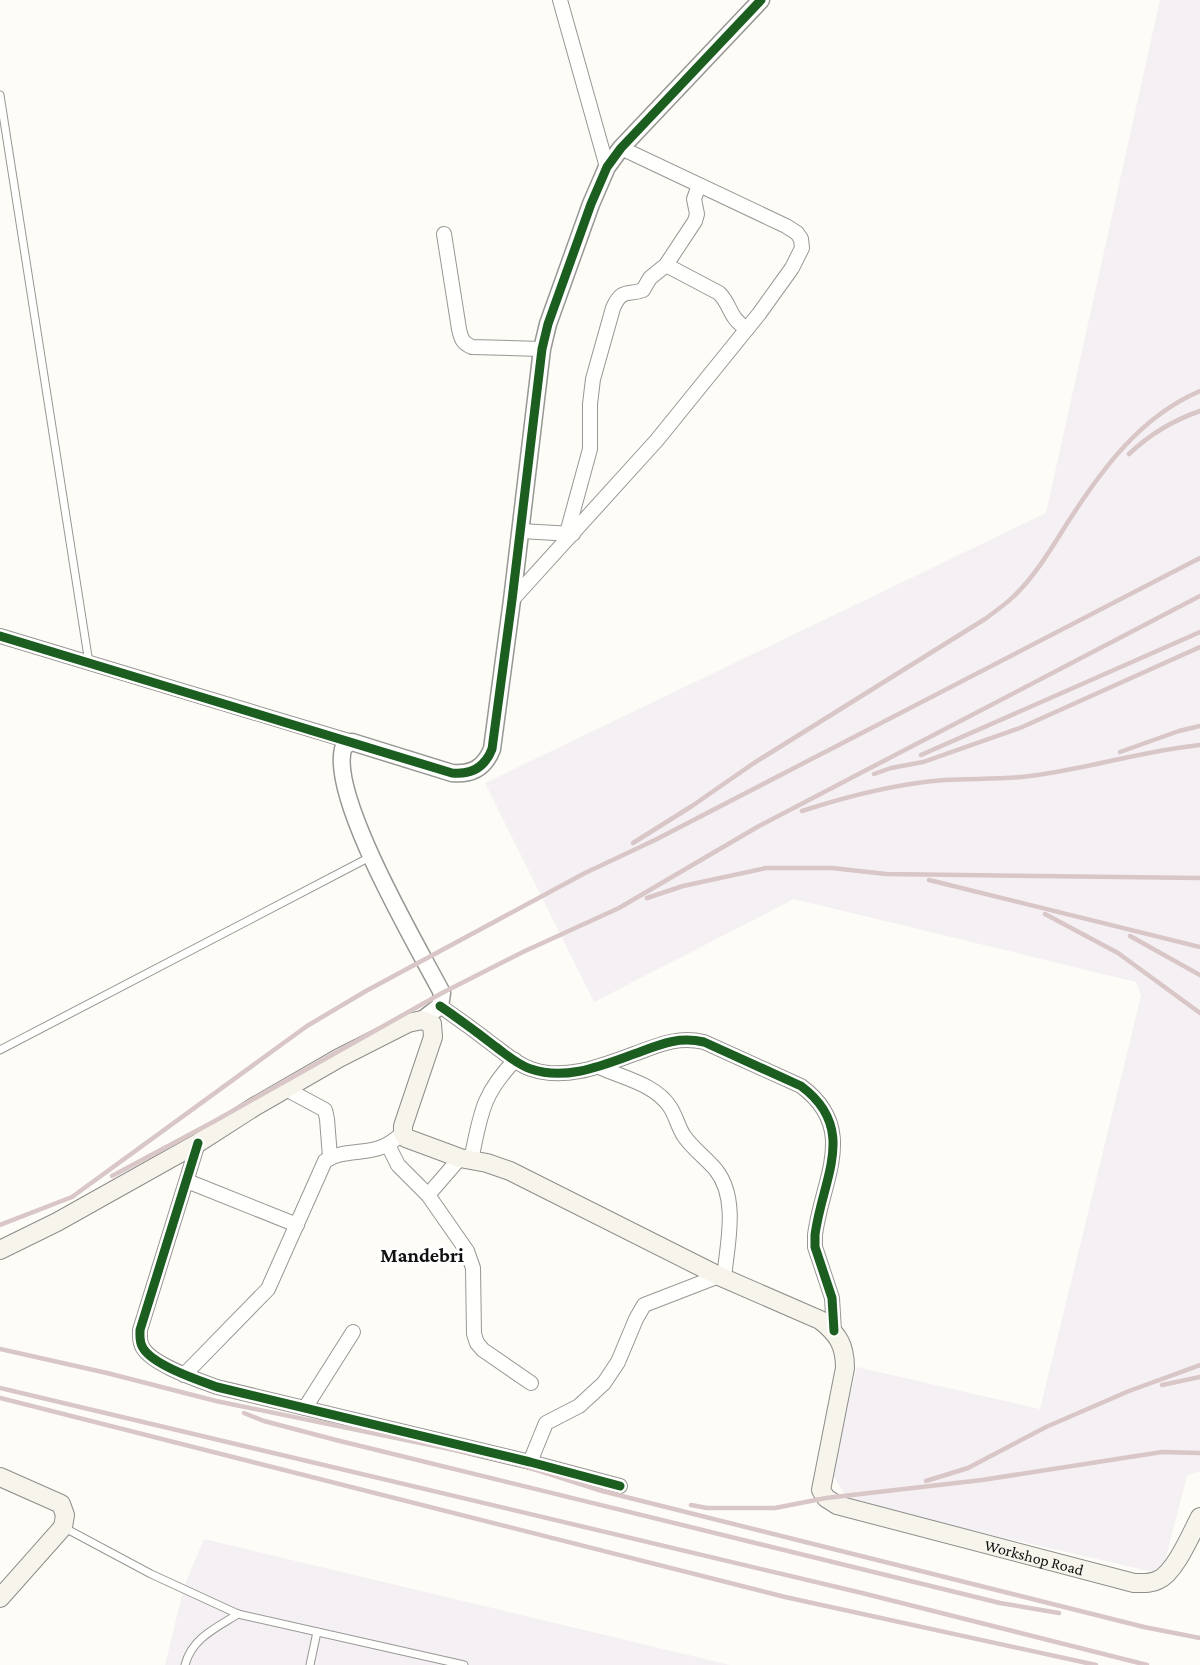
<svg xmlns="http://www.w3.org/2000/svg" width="1200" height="1665" font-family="'Crimson Pro',serif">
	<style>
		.industrial { fill: #f5f0f3 }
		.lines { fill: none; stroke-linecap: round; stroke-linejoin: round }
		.service-casing { stroke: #979795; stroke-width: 9 }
		.minor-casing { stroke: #979795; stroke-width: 16 }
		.tertiary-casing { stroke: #979795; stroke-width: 19 }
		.secondary-casing { stroke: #8e8d8b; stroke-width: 20 }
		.service { stroke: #fffffe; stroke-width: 7 }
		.minor { stroke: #fffffe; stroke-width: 14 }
		.tertiary { stroke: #fffffe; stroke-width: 16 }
		.secondary { stroke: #f6f4eb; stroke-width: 18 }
		.rail { stroke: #d9c6c7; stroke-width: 4.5 }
		.cycleway-casing { stroke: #fff; stroke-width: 13 }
		.cycleway { stroke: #1b5e20; stroke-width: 9 }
		.labels { text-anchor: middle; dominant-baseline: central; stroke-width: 6; stroke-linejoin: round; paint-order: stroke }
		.street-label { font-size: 16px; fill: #111; stroke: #fff }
		.quarter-label { font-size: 20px; font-weight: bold; fill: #111; stroke: #fff }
	</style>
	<rect width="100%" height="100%" fill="#fdfcf7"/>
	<g class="industrial">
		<path d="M1160,0h40v1471l-13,5 -22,85 -12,11 -304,-70 -18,-31 26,-104 183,42 101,-413 -5,-14 -342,-83 -200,103 -109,-219 561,-270z"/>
		<path d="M204,1539l526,126h-565l19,-78z"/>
	</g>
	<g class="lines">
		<defs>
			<g id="service">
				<path d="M0,95l89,568"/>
				<path d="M0,1050l370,-193"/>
				<path d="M63,1527l88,47 87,40 226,51"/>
				<path d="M185,1665c7,-27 31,-37 53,-51"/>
				<path d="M310,1665l7,-33"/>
			</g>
			<g id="minor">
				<path d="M560,0l47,167"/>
				<path d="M444,234l15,95c2,9 3,14 13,18l70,2"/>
				<path d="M666,265l53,28c13,13 9,24 28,36"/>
				<path d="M521,531l52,3"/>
				<path d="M567,533l23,-84v-45l3,-25 20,-71c9,-21 16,-12 30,-18l7,-12 16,-13 29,-44 2,-7 -3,-15 5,-14"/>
				<path d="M512,600l145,-160 102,-126 33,-46 10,-20 -1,-9 -4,-6 -11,-7 -165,-78"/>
				<path d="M0,636l352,106"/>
				<path d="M440,1006c19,13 38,27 56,41 11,8 22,18 35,22 34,12 70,-3 103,-15 25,-9 43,-18 70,-12l97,44c58,43 21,93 14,149v12l17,51 2,33"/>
				<path d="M599,1067c24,11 56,17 71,40 6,9 8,20 14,29 9,13 22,22 32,34 23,29 11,75 8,108"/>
				<path d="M286,1089l39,21 2,9 3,38"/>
				<path d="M198,1143l-58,187c0,6 -1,12 3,18 10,17 55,32 74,39l313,75 90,24"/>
				<path d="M388,1145l10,20 30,30 39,56 6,17 1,66 3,9 6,7 48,33"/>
				<path d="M471,1160c10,-46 10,-64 44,-100"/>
				<path d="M187,1181l110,44"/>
				<path d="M428,1195l32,-37"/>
				<path d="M184,1375l84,-86 57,-128c15,-11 37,-7 54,-13 10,-3 17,-9 24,-15"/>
				<path d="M305,1408l48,-76"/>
				<path d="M530,1462l16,-39 33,-17 25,-23 14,-21 18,-43 8,-14 75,-29"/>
			</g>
			<path id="tertiary" d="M422,1020l18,-14 2,-13c-24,-46 -116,-201 -98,-247l8,-4 100,31c20,2 33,-6 40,-24l20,-149 30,-251 6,-25 43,-120 16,-37 14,-19 140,-148"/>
			<g id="secondary">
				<path id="s1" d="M0,1250l57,-28 141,-79 56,-36 85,-49 69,-35 14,-3 10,4 1,13 -30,89v7l3,5 54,20 27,5 23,8 209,105 101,44c18,14 25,25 25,48l-24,122 5,8 11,7 297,78c8,0 17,1 24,-3 17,-7 33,-46 42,-63"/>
				<path d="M0,1477l61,27 4,11 -2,12 -63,71"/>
			</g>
		</defs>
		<use href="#service" class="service-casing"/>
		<use href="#minor" class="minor-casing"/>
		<use href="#tertiary" class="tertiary-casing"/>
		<use href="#secondary" class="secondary-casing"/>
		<use href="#service" class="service"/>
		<use href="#minor" class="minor"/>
		<use href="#tertiary" class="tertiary"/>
		<use href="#secondary" class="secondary"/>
		<g class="rail">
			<path d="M1129,454c20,-19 45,-34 71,-43"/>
			<path d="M1120,752l59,-21 21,-5"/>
			<path d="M921,755l279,-123"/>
			<path d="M874,774l17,-6 32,-6 97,-34 180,-81"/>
			<path d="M802,811c46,-15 93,-27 142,-31 28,-2 58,0 86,-4 57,-7 112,-25 170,-31"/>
			<path d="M633,843l59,-37 62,-43 231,-144c9,-7 20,-14 29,-23 22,-21 38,-49 54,-74 34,-53 73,-106 132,-131"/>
			<path d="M929,880l271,67"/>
			<path d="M647,898l36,-12 83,-18h66l54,6 314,4"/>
			<path d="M1045,914l73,39 82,60"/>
			<path d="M1130,936l70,39"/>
			<path d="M112,1176l101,-54 229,-129 83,-42 94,-43 140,-82 441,-230"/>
			<path d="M0,1225l72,-28 235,-171 59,-35 219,-118 70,-33 545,-282"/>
			<path d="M0,1349l107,24 109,28 292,60 94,30 542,136 56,11"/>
			<path d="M1162,1385l38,-8"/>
			<path d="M0,1388l862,205 285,72"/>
			<path d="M0,1398l785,199 311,68"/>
			<path d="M244,1413l20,8 72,19 664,163 59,10"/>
			<path d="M926,1481l42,-13 78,-41 83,-36 71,-26"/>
			<path d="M691,1505l16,3h68l51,-10 156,-18 180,-28 38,1"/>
		</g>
		<defs>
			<g id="cycleway">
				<path d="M0,636l452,137c20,2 33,-6 40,-24l20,-149 30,-251 6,-25 43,-120 16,-37 14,-19 140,-148"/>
				<path d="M440,1006c19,13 38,27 56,41 11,8 22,18 35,22 34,12 70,-3 103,-15 25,-9 43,-18 70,-12l97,44c58,43 21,93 14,149v12l17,51 2,33"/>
				<path d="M198,1143l-58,187c0,6 -1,12 3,18 10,17 55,32 74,39l313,75 90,24"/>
			</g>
		</defs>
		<use href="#cycleway" class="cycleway-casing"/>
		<use href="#cycleway" class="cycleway"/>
	</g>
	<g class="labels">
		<g class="street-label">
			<text stroke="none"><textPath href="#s1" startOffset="1473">Workshop Road</textPath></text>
		</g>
		<g class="quarter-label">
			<text x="422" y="1255">Mandebri</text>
		</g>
	</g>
</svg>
